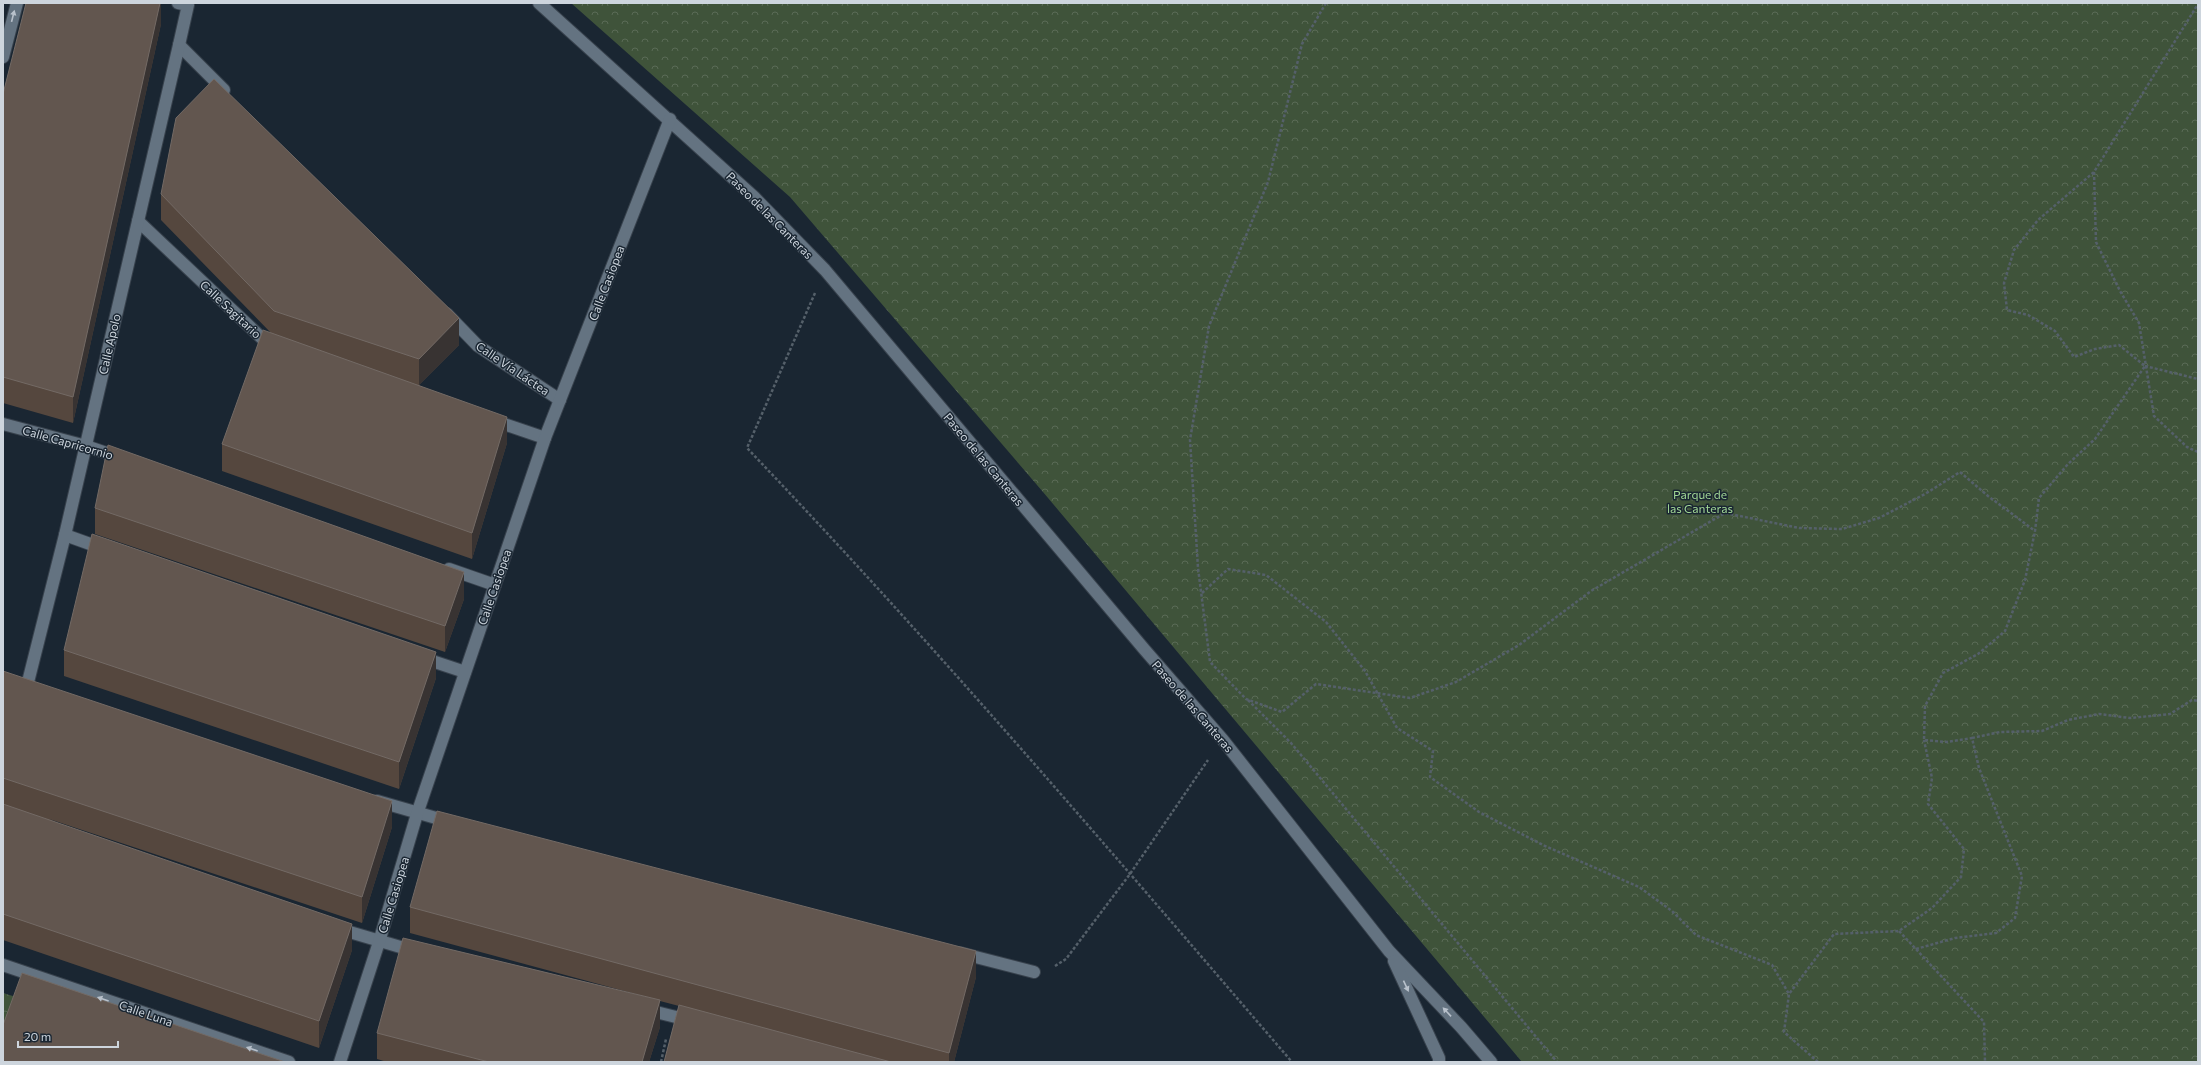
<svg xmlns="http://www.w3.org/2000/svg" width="2201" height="1065" font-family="Commissioner,sans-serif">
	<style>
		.forest { fill: url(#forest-crowns) }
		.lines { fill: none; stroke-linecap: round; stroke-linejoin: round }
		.minor-casing { stroke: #38424d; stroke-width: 14 }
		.path { stroke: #55606a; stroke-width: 2.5; stroke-dasharray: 3 2; stroke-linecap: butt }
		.minor { stroke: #647381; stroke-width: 12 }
		.wall { fill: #55473e }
		.shaded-wall { fill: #383332 }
		.building { fill: #62564f; stroke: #736a65 }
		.oneway { fill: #b8c1cb }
		.labels { text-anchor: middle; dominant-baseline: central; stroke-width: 3; stroke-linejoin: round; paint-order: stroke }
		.street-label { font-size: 12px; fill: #cdd5dd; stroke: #1a2632 }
		.park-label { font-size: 12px; fill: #a2d795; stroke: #1a2632 }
	</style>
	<defs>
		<pattern id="forest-crowns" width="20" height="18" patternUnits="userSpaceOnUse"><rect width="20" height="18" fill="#3f533a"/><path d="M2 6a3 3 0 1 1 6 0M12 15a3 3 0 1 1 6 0" fill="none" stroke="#5a6b56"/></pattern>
	</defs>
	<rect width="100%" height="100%" fill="#1a2632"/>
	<g class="forest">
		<path d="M571,3h1627v1059h-676l-479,-570 -253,-295z"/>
		<path d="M3,993l13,4 -13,44z"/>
	</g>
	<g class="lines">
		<defs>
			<g id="minor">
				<path d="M539,3l215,194 71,73 319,379 79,91 166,211 72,76 30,35"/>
				<path d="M179,45l45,45"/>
				<path d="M3,57l14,-54"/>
				<path d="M138,221l129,122 7,2"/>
				<path d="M447,314l31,32 82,54"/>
				<path d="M492,420l53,18"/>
				<path d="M3,424l83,22 35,12"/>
				<path d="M65,535l39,14"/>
				<path d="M449,569l46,16"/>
				<path d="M420,657l45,15"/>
				<path d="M28,682l37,-147 114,-490 9,-40 -10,-2"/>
				<path d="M377,801l73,21"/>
				<path d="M336,928l78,23"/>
				<path d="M960,953l74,19"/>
				<path d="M1394,961l45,97v4"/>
				<path d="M3,965l286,97"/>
				<path d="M644,1009l48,12"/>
				<path d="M340,1062l39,-120 38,-128 128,-376 125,-319"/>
			</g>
		</defs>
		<use href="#minor" class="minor-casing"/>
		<g class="path">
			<path d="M1326,3l-24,41 -34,138 -59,144 -19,114 8,128 12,94 36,37 36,13 34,-28 94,14 46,-16 63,-37 72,-54 134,-78 74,15 43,1 37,-11 46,-24 35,-22 28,24 47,35"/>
			<path d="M2094,172l2,70 24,49 19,32 15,93 33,31 11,5"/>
			<path d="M815,293l-68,155c189,198 367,407 545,614"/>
			<path d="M2145,366l53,13"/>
			<path d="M1202,593l26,-24 38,6 60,47 39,49 32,57 36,23 -3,26 49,35 66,34 94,41 33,24 24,24 76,30 17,29"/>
			<path d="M1248,700l43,43 266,319"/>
			<path d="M1972,738l28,-6 42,-1 26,-11 31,-6 31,4 40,-4 22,-14 6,1"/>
			<path d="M1899,931l85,91 1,40"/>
			<path d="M1916,949l39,-11 41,-5 19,-15 7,-42 -43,-108 -7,-30 -25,4 -23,-2 1,-34 18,-33 35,-19 27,-23 20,-51 10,-49 4,-33 29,-34 27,-25 50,-73 -26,-21 -24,4 -21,8 -19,-26 -27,-16 -21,-5 -3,-27 10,-33 24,-30 56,-48 104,-168"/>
			<path d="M1055,966l11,-7 64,-85 78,-114"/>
			<path d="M661,1062l5,-23"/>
			<path d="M1818,1062l-34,-30 5,-38 45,-60 65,-3 33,-23 29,-31 3,-28 -36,-45 4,-26 -8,-38"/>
		</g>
		<use href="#minor" class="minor"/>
	</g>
	<g class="wall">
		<path d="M161,3v21l-88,399 -70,-20v-309z"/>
		<path d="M161,194l298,151 -40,40 88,58 -35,116 -250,-88v-27l49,-111 -110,-113z"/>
		<path d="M95,508l369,91 -19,53 -350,-118z"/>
		<path d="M64,650l372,28 -37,111 -335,-113z"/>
		<path d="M3,671l389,156 -30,96 -313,-104 303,131 -33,98 -316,-108z"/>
		<path d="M410,907l566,70 -22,85h-290l15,-56 -19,-5v26l-11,35h-262l-10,-3v-26l273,-35 -240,-65z"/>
	</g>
	<g class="shaded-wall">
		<path d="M160,3h1v21l-88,399v-26z"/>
		<path d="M459,318v27l-40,40v-26z"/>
		<path d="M507,417v26l-35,116v-26z"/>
		<path d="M464,572v27l-19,53v-26z"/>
		<path d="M436,652v26l-37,111v-27z"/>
		<path d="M392,801v26l-30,96v-26z"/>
		<path d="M352,924v26l-33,98v-27z"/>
		<path d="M976,951v26l-22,85h-5v-9z"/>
		<path d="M660,1000v27l-11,35h-7z"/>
	</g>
	<g class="building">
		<path d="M26,3h134l-87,394 -70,-20v-283z"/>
		<path d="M214,79l245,239 -40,41 -145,-48 -113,-117 15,-76z"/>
		<path d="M263,330l244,87 -35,116 -250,-89z"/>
		<path d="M108,445l356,127 -19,54 -350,-118z"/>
		<path d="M92,534l344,118 -37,110 -335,-112z"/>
		<path d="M3,671l389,130 -30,96 -359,-119z"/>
		<path d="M3,804l349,120 -33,97 -316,-107z"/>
		<path d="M437,811l539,140 -27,102 -539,-146z"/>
		<path d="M403,938l257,62 -18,62h-153l-112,-29z"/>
		<path d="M22,973l263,89h-282v-37z"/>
		<path d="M679,1005l212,57h-227z"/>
	</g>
	<defs><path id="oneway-solid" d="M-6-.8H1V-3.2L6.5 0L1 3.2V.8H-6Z"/></defs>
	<g class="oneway">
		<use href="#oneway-solid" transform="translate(13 16) rotate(-76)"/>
		<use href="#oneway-solid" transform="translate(1406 986) rotate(65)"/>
		<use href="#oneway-solid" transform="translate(103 999) rotate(-161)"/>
		<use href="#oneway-solid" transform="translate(1447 1012) rotate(-133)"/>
		<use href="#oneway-solid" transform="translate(252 1049) rotate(-161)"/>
	</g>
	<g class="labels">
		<g class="street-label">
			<text transform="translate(770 215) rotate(45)">Paseo de las Canteras</text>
			<text transform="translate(606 283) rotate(-69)">Calle Casiopea</text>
			<text transform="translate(231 309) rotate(43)">Calle Sagitario</text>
			<text transform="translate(109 344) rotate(-77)">Calle Apolo</text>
			<text transform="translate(513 368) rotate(34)">Calle Vía Láctea</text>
			<text transform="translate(68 442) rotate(16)">Calle Capricornio</text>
			<text transform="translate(984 459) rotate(50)">Paseo de las Canteras</text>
			<text transform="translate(494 587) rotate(-71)">Calle Casiopea</text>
			<text transform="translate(1193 706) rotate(49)">Paseo de las Canteras</text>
			<text transform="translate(393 895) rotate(-73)">Calle Casiopea</text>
			<text transform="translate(146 1013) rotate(19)">Calle Luna</text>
		</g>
		<g class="park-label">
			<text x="1700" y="494">Parque de<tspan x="1700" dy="14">las Canteras</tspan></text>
		</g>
	</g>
	<rect width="2201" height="1065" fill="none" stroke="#cdd5dd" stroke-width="8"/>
	<path d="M18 1041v6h100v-6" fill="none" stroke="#cdd5dd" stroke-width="2"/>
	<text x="24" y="1041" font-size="12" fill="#cdd5dd" stroke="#1a2632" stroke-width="3" paint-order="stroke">20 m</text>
</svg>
